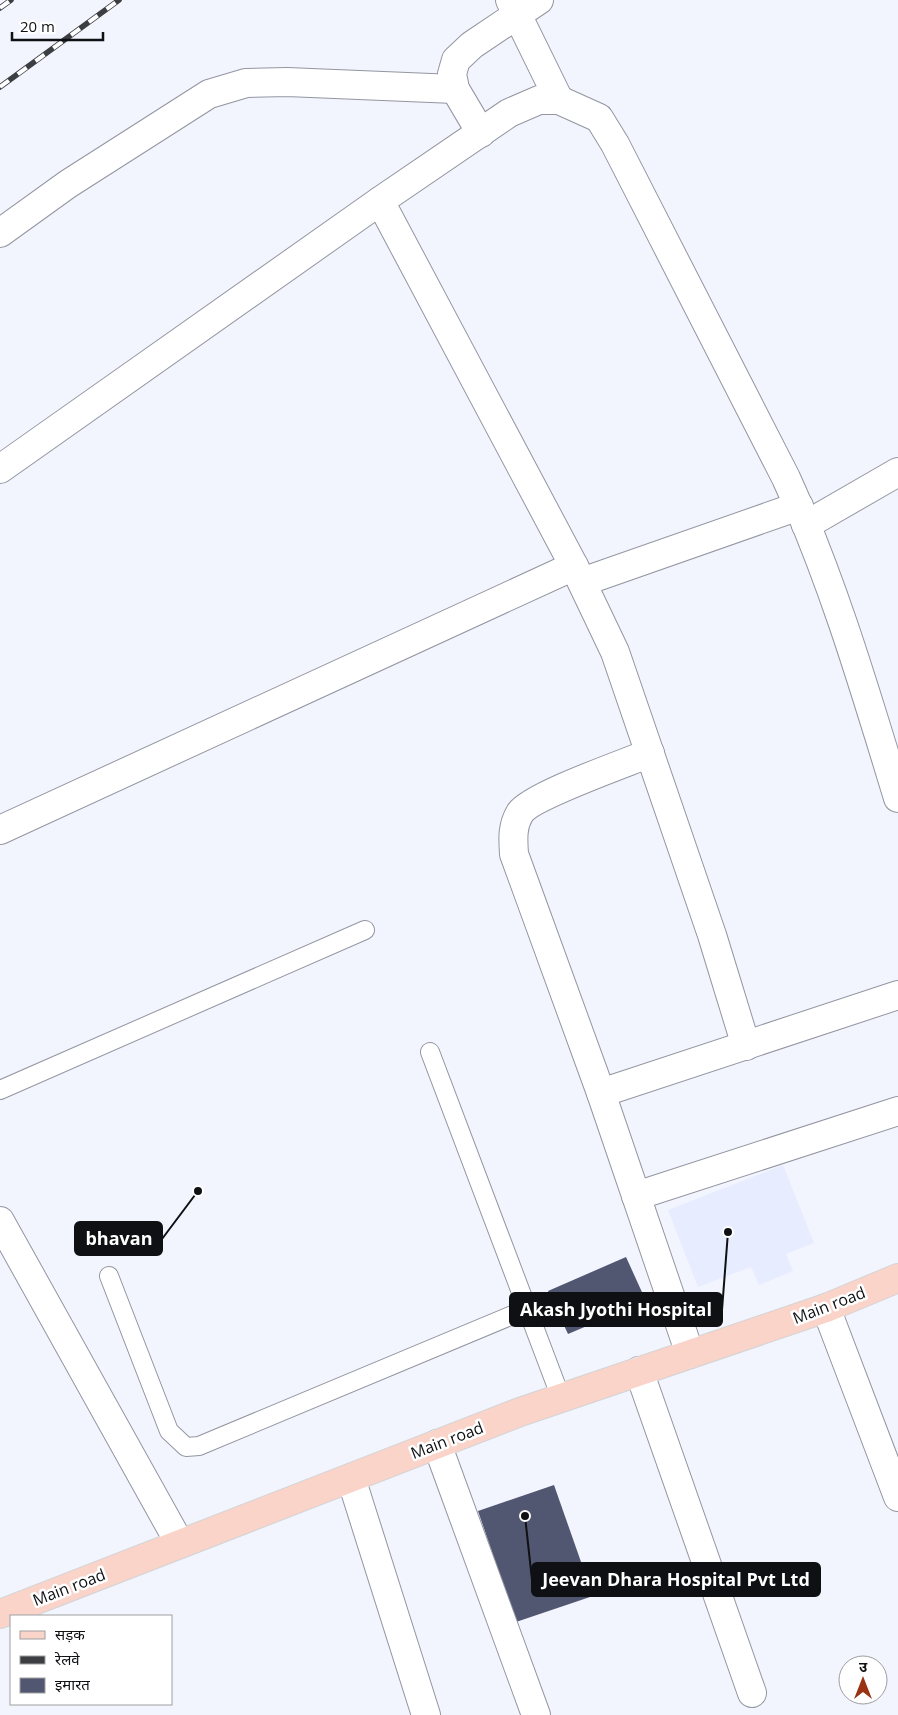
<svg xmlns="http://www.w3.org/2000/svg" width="898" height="1715" font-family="'Open Sans','Noto Sans Devanagari',sans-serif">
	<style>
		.built { fill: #e7ecff }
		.building { fill: #515771 }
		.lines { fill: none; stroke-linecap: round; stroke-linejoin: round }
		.lane-casing { stroke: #9396a1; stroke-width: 20 }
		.street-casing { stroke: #9396a1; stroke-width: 30 }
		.primary-casing { stroke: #d4d4d5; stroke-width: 30 }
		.lane { stroke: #fff; stroke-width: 18 }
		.street { stroke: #fff; stroke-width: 28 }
		.primary { stroke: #fad3c9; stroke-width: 28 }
		.rail-casing { stroke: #3c3e42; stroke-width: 5.5 }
		.rail { stroke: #fff; stroke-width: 4; stroke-dasharray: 11; stroke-linecap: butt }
		.labels { text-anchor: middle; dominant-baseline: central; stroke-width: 5; stroke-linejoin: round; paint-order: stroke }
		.street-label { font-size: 16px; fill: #0f1013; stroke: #fff }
		.leader { fill: none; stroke: #0f1013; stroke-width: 2 }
		.callout-dot { fill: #0f1013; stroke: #fff; stroke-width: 2 }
		.callout { fill: #0f1013; stroke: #0f1013; stroke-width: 2 }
		.callout-label { font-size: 18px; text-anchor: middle; font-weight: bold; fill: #fff }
	</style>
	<rect width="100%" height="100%" fill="#f2f4fe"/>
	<path class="built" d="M783,1165l31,78 -28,11 7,17 -34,14 -8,-18 -53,20 -30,-77z"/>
	<g class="building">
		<path d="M626,1257l20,44 -78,33 -20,-43z"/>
		<path d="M554,1485l39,111 -77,26 -38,-111z"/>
	</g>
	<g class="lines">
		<defs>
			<g id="lane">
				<path d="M430,1052l131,346"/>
				<path d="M0,1090l365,-160"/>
				<path d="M109,1276l60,155 17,16 13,-1 328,-137"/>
			</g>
			<g id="street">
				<path d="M510,0l49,100"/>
				<path d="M481,133l-26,-44 -3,-15 4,-14 16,-15 67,-45"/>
				<path d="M380,201l194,365 41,86 97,283 34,111"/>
				<path d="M0,233l68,-49 141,-90 37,-11 41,-1 168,7"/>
				<path d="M0,469l380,-268 129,-88 30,-13h20l40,18 16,26 171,334c47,103 79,212 112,320"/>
				<path d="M806,525l92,-53"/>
				<path d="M582,582l217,-76"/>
				<path d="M650,753c-24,10 -119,43 -130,60 -8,13 -7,26 -6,41l87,239 89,261"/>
				<path d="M0,830l574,-264"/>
				<path d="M601,1093l297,-98"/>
				<path d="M636,1196l262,-85"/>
				<path d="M0,1221l180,323"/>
				<path d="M826,1308l72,189"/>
				<path d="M639,1371l113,322"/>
				<path d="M437,1444l99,271"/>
				<path d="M351,1478l75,237"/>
			</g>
			<path id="primary" d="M0,1614l520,-202 306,-104 72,-30"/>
		</defs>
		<use href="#lane" class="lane-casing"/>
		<use href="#street" class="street-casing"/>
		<use href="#primary" class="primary-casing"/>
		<use href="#lane" class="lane"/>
		<use href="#street" class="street"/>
		<use href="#primary" class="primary"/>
		<defs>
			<g id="rail">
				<path d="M0,8l11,-8"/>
				<path d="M0,87l119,-87"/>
			</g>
		</defs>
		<use href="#rail" class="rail-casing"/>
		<use href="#rail" class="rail"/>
	</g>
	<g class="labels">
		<g class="street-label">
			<text transform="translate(829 1305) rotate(-21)">Main road</text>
			<text transform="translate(447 1440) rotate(-21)">Main road</text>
			<text transform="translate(69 1587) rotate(-21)">Main road</text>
		</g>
	</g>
	<path class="leader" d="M198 1191L162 1239M728 1232L722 1310M525 1516L532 1580"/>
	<g class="callout-dot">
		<circle cx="198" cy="1191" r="5"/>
		<circle cx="728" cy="1232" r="5"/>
		<circle cx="525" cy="1516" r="5"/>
	</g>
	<g class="callout">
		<rect x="75" y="1222" width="87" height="33" rx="5"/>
		<rect x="510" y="1293" width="212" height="33" rx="5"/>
		<rect x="532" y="1563" width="288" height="33" rx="5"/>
	</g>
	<g class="callout-label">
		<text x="119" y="1245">bhavan</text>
		<text x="616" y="1316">Akash Jyothi Hospital</text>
		<text x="676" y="1586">Jeevan Dhara Hospital Pvt Ltd</text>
	</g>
	<rect x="10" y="1615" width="162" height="90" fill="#ffffff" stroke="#9f9fa1"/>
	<rect x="20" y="1631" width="25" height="8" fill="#fad3c9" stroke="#9f9fa1"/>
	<text x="55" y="1640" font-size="15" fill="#0f1013">सड़क</text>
	<rect x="20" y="1656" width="25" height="8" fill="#3c3e42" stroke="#9f9fa1"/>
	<text x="55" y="1665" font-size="15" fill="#0f1013">रेलवे</text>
	<rect x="20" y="1678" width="25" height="15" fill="#515771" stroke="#9f9fa1"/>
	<text x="55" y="1690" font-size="15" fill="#0f1013">इमारत</text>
	<g transform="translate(863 1680)"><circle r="24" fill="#ffffff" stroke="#9f9fa1"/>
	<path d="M0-4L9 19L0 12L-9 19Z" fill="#9a3214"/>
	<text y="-8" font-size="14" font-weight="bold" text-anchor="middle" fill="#0f1013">उ</text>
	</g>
	<path d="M12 32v8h91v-8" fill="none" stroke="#0f1013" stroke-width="2.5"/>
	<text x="20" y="32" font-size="15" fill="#0f1013" stroke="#ffffff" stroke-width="4" paint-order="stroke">20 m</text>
</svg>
